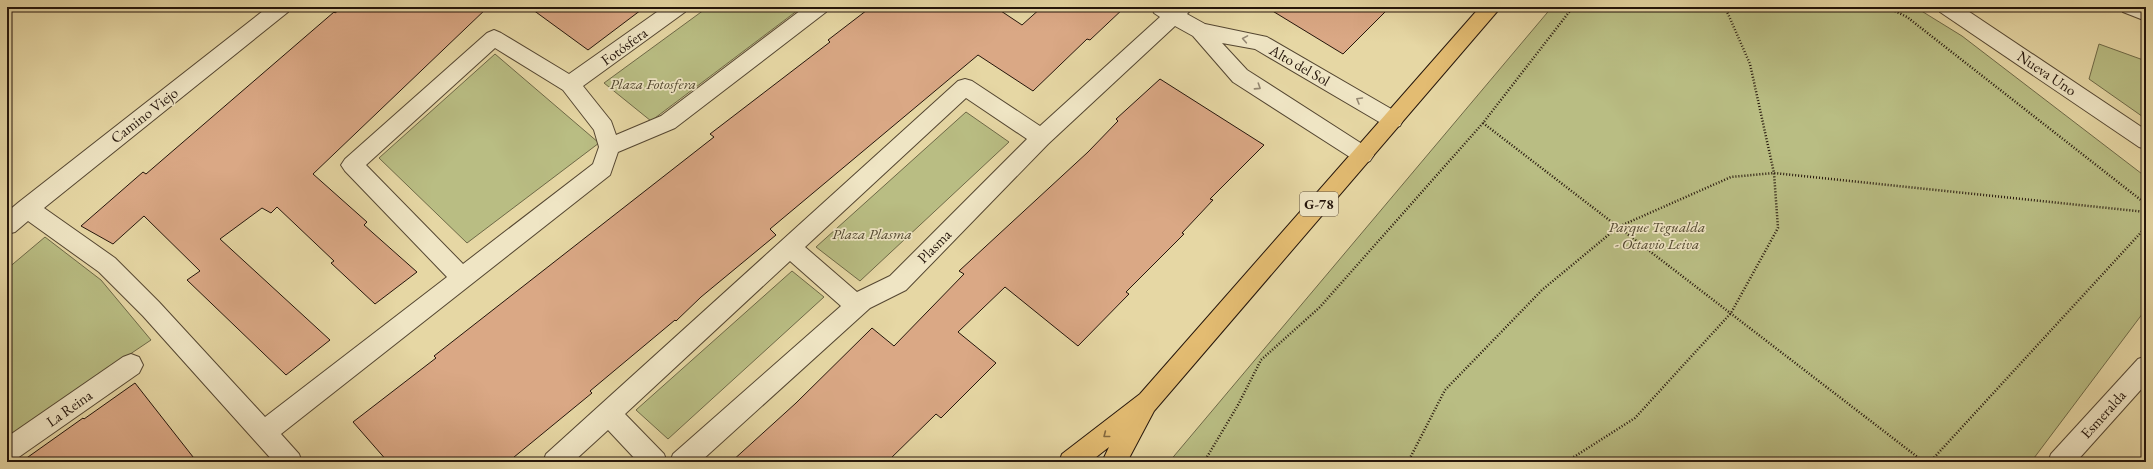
<svg xmlns="http://www.w3.org/2000/svg" width="2153" height="469" font-family="'EB Garamond',serif">
	<style>
		.green { fill: #b9bd83; stroke: #6e6947 }
		.building { fill: #daa885; stroke: #24150b }
		.lines { fill: none; stroke-linecap: round; stroke-linejoin: round }
		.minor-casing { stroke: #544631; stroke-width: 2 }
		.tertiary-casing { stroke: #544631; stroke-width: 2 }
		.primary-casing { stroke: #24150b; stroke-width: 2 }
		.path { stroke: #24150b; stroke-width: 2.5; stroke-dasharray: 1 2; stroke-linecap: butt }
		.minor { fill: #efe5c4; fill-rule: evenodd }
		.tertiary { fill: #efe5c4; fill-rule: evenodd }
		.primary { fill: #e3bc72; fill-rule: evenodd }
		.oneway { stroke: #948771 }
		.oneway2 { stroke: #84683e }
		.labels { text-anchor: middle; dominant-baseline: central; stroke-width: 3.5; stroke-linejoin: round; paint-order: stroke }
		.shield { fill: #efe5c4; stroke: #615342; stroke-width: 1 }
		.shield-label { font-size: 14px; font-weight: bold; fill: #24150b }
		.street-label { font-size: 15px; fill: #24150b; stroke: #efe5c4 }
		.park-label { font-size: 15px; font-style: italic; fill: #51472f; stroke: #efe5c4 }
	</style>
	<rect width="100%" height="100%" fill="#e6d7a4"/>
	<filter id="stains"><feTurbulence type="fractalNoise" baseFrequency=".005" numOctaves="4"/><feColorMatrix values="0 0 0 0 .2 0 0 0 0 .09 0 0 0 0 .02 0 0 0 .5 -.17"/></filter>
	<radialGradient id="worn" r=".72"><stop offset=".6" stop-color="#630" stop-opacity="0"/><stop offset="1" stop-color="#630" stop-opacity=".3"/></radialGradient>
	<g class="green">
		<path d="M708,7h94l-151,114 -47,-38z"/>
		<path d="M1552,7h363l47,29 184,141v132l-115,153h-862z"/>
		<path d="M2099,44l47,17v58l-57,-40z"/>
		<path d="M495,54l104,89 -132,100 -88,-85z"/>
		<path d="M966,112l43,30 -149,139 -44,-34z"/>
		<path d="M45,237l56,43 50,60 -144,97v-168z"/>
		<path d="M792,271l32,26 -156,142 -32,-29z"/>
	</g>
	<g class="building">
		<path d="M343,7h145l-175,167 54,48 -3,3 53,47 -42,32 -44,-41 3,-2 -57,-54 -6,6 -9,-5 -42,31 110,101 -44,35 -99,-95 13,-9 -56,-55 -31,28 -32,-18 62,-54 3,2 188,-162 1,1z"/>
		<path d="M529,7h116l-57,43z"/>
		<path d="M871,7h124l27,18 20,-18h83l-35,33 -3,-1 -54,52 -55,-36 -208,174 6,6 -75,62 -25,24 -1,-1 -85,71 2,2 -84,69h-120l-35,-40 83,-64 -2,-2 280,-219 -4,-3 120,-92 -2,-2z"/>
		<path d="M1266,7h124l-47,47z"/>
		<path d="M1160,79l104,66 -54,54 3,1 -31,33 2,1 -58,58 3,2 -51,52 -73,-59 -47,45 38,31 -55,55 -5,-4 -49,48h-156l65,-59 76,-75 22,18 70,-72 -5,-3 129,-119 30,-31 -2,-2z"/>
		<path d="M135,383l62,79h-176l62,-44 1,1z"/>
	</g>
	<g class="lines">
		<defs>
			<g id="minor">
				<path d="M268,7h23l-3,5 -244,196 71,50 44,44 106,115 182,-140 -102,-106 -4,-6 4,-6 142,-126 7,-3 7,3 68,41 95,-67h24l-3,5 -102,74 28,35 5,14 45,-19 144,-109h24l-3,5 -151,116 -57,24 -8,23 -329,259 18,20 3,8h-28l-131,-146 -44,-44 -71,-51 -13,11 -8,2v-22l12,-10zM495,48l68,42 31,40 5,17 -6,17 -130,100 -97,-99z"/>
				<path d="M1152,7h41l-6,7 18,10 62,13 133,77 3,6 -3,6 -7,2 -7,-2 -131,-77 -33,-6 25,27 123,79 4,6 -4,6 -7,3 -7,-3 -123,-79 -40,-46 -18,-10 -127,118 -142,146 -36,18 -170,154h-30l3,-8 168,-148 -51,-45 -165,153 39,40 3,8h-29l-30,-32 -35,32h-30l3,-8 412,-373 7,-2 7,2 68,45 120,-109 -6,-4zM966,98l61,41 -137,137 -33,16 -52,-45z"/>
				<path d="M1937,7h25l184,123v19l-7,-2 -199,-135z"/>
				<path d="M2120,7h26v14l-23,-9z"/>
				<path d="M131,354l8,3 4,8 -4,8 -123,86 -9,3v-25l116,-80z"/>
			</g>
			<path id="tertiary" d="M2146,356v28l-70,78h-28l3,-8 87,-95z"/>
			<path id="primary" d="M1480,7h21l-347,404 -27,51h-25l7,-15 -19,15h-31l3,-8 78,-60z"/>
		</defs>
		<use href="#minor" class="minor-casing"/>
		<use href="#tertiary" class="tertiary-casing"/>
		<use href="#primary" class="primary-casing"/>
		<g class="path">
			<path d="M1887,7l20,10 239,187"/>
			<path d="M1483,123l441,339"/>
			<path d="M1204,462l34,-57 23,-45 59,-53 163,-184 90,-116"/>
			<path d="M1408,462l37,-72 97,-100 76,-63 113,-50 43,-4 372,39"/>
			<path d="M1566,462l69,-44 96,-105 47,-85 -4,-55 -24,-109 -25,-57"/>
			<path d="M1930,462l216,-235"/>
		</g>
		<use href="#minor" class="minor"/>
		<use href="#tertiary" class="tertiary"/>
		<use href="#primary" class="primary"/>
	</g>
	<defs><path id="oneway-chevron" d="M-2-3.5L2.5 0L-2 3.5" fill="none" stroke-width="1.6" stroke-linecap="round" stroke-linejoin="round"/></defs>
	<g class="oneway">
		<use href="#oneway-chevron" transform="translate(1245 39) rotate(-170)"/>
		<use href="#oneway-chevron" transform="translate(1258 87) rotate(33)"/>
		<use href="#oneway-chevron" transform="translate(1359 100) rotate(-150)"/>
	</g>
	<use class="oneway2" href="#oneway-chevron" transform="translate(1106 435) rotate(142)"/>
	<g class="labels">
		<rect class="shield" x="1300" y="192" width="38" height="24" rx="3"/>
		<g class="shield-label">
			<text x="1319" y="204">G-78</text>
		</g>
		<g class="street-label">
			<text transform="translate(624 46) rotate(-36)">Fotósfera</text>
			<text transform="translate(1300 65) rotate(30)">Alto del Sol</text>
			<text transform="translate(2047 73) rotate(34)">Nueva Uno</text>
			<text transform="translate(144 115) rotate(-38)">Camino Viejo</text>
			<text transform="translate(934 246) rotate(-45)">Plasma</text>
			<text transform="translate(69 408) rotate(-35)">La Reina</text>
			<text transform="translate(2103 414) rotate(-48)">Esmeralda</text>
		</g>
		<g class="park-label">
			<text x="653" y="83">Plaza Fotosfera</text>
			<text x="1657" y="226">Parque Tegualda<tspan x="1657" dy="17">- Octavio Leiva</tspan></text>
			<text x="872" y="233">Plaza Plasma</text>
		</g>
	</g>
	<rect width="2153" height="469" fill="none" stroke="#e6d7a4" stroke-width="24"/>
	<rect x="8" y="8" width="2137" height="453" fill="none" stroke="#24150b" stroke-width="2"/>
	<rect x="12" y="12" width="2129" height="445" fill="none" stroke="#24150b"/>
	<rect width="100%" height="100%" filter="url(#stains)"/>
	<rect width="100%" height="100%" fill="url(#worn)"/>
</svg>
